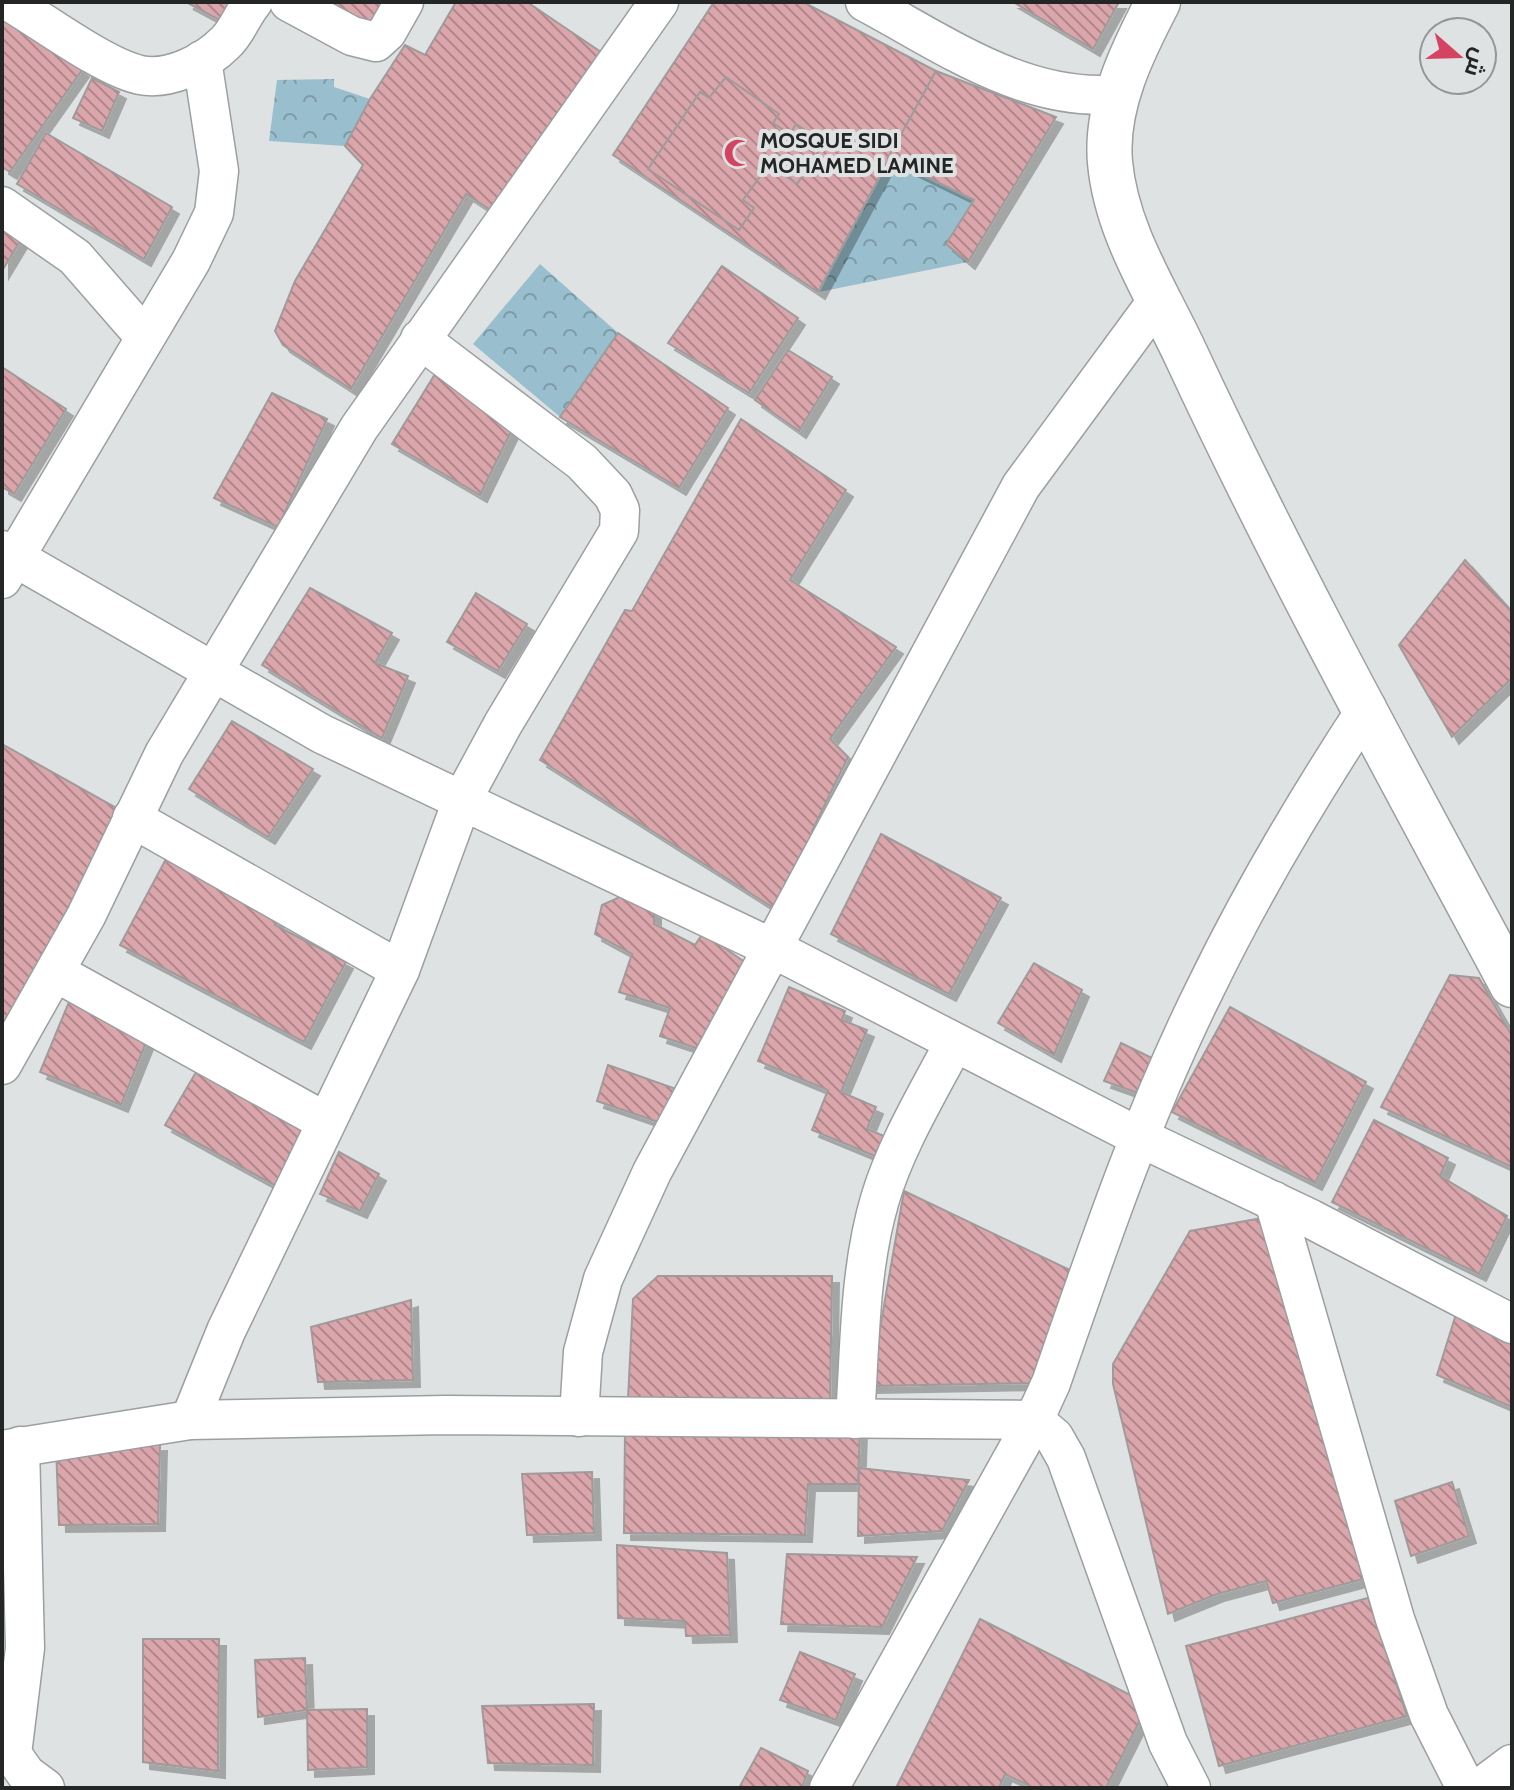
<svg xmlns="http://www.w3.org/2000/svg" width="1514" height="1790" font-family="Cabin,Cairo,sans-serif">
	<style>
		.forest { fill: url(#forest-crowns) }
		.building { fill: url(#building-back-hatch); stroke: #9f9b9b; stroke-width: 2; filter: url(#shadow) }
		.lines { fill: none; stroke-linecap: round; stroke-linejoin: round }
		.minor-casing { stroke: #9c9fa1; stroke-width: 41 }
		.tertiary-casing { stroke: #9c9fa1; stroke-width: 47 }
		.minor { stroke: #fff; stroke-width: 38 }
		.tertiary { stroke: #fff; stroke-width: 44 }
		.labels { text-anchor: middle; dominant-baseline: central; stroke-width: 8; stroke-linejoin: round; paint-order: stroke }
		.poi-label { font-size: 22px; font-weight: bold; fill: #242525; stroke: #dfe2e3; text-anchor: start }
	</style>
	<defs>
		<pattern id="forest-crowns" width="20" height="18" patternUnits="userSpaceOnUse" patternTransform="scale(2)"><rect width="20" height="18" fill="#99bfce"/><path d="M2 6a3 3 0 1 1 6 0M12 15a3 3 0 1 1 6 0" fill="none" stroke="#7d9ba7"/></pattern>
		<pattern id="building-back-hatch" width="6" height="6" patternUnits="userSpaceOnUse" patternTransform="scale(2)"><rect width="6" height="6" fill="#dba6ab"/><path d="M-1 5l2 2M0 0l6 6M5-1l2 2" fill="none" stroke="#b1878b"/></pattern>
		<filter id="shadow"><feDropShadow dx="7" dy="7" stdDeviation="0" flood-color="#0004"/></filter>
	</defs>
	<rect width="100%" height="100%" fill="#dfe2e3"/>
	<g class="forest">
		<path d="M334,79v8l36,12 -25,47 -76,-5 8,-61z"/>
		<path d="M888,158l86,42 -27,44 21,18 -149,30z"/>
		<path d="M540,264l78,69 -58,84 -87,-73z"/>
	</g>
	<g class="building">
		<path d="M186,2h49l-12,20z"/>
		<path d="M331,2h59l-14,27z"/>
		<path d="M456,2h71l74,50 -103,163 -32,-21 -115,195 -68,-44 -8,-14 20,-50 68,-116 -18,-19 25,-47 35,-54 20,10z"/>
		<path d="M714,2h89l133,69 -118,221 -205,-137z"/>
		<path d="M1013,2h106l-26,47z"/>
		<path d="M2,18l80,52 -72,102 -8,-5z"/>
		<path d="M936,71l120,46 -88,145 -22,-18 28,-44 -86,-42z"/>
		<path d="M726,77l53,37 -6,9 17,11 6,-10 28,19 -27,41 -28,-20 -26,36 11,8 -15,22 -91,-61 52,-77 9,6z"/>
		<path d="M92,78l27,14 -17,39 -29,-13z"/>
		<path d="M46,133l126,74 -28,52 -127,-75z"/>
		<path d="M2,222l21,14 -21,35z"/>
		<path d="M722,266l76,52 -49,75 -81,-50z"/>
		<path d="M618,333l110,75 -49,80 -119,-71z"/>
		<path d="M788,350l44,27 -33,54 -44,-31z"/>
		<path d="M440,366l77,53 -37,76 -88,-51z"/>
		<path d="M2,367l64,42 -52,85 -12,-7z"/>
		<path d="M272,393l55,26 -49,108 -64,-29z"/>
		<path d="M741,419l105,71 -56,90 106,67 -66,92 18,18 -36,74 13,9 -45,72 -240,-152 85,-150 7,1z"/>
		<path d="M1465,560l47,52v66l-60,59 -53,-92z"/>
		<path d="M310,588l82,45 -17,30 33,13 -26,62 -120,-73z"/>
		<path d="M476,593l51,31 -29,47 -51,-29z"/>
		<path d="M232,721l81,48 -45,68 -79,-48z"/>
		<path d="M2,744l125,70 -125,218z"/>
		<path d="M881,834l120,64 -52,96 -118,-60z"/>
		<path d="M168,855l112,59 -5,11 71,37 -42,80 -184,-97z"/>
		<path d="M622,896l32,16v12l41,21 8,-12 46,32 -47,85 -42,-14 10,-28 -51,-16 13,-38 -37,-20 7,-29z"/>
		<path d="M1034,963l48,27 -28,65 -56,-32z"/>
		<path d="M1450,975l29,3 33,58v131l-131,-60z"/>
		<path d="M789,987l56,24 -3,9 25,10 -26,62 35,15 -9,22 29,12 -9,20 -75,-31 16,-40 -70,-29z"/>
		<path d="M71,997l78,38 -28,70 -81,-33z"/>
		<path d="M1230,1007l136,75 -51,101 -143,-71z"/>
		<path d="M1121,1043l31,15 -14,35 -34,-12z"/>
		<path d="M608,1065l71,25 -12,35 -70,-24z"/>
		<path d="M199,1067l109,60 -32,59 -111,-61z"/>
		<path d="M1374,1120l74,38 -8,18 67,40 -28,58 -147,-72z"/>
		<path d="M339,1152l40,22 -19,37 -40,-17z"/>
		<path d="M904,1191l166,79 -36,113 -164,3z"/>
		<path d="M1268,1217l95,362 -90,24 -7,-22 -49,13 -49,20 -55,-230v-20l77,-133z"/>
		<path d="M658,1276h174l-2,124 -202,-1 5,-100z"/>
		<path d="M411,1300l2,80 -95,2 -7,-55z"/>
		<path d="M1457,1311l55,21v75l-75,-32z"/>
		<path d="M860,1428l-2,56h-50l-3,51 -181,-2 1,-103z"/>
		<path d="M160,1444l-2,80 -99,1 -3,-78z"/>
		<path d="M859,1468l110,12 -27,51 -84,5z"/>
		<path d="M592,1472l2,61 -67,2 -5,-61z"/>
		<path d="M1452,1482l17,54 -58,20 -16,-55z"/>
		<path d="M617,1545l110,8 3,82 -44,1 -1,-15 -67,-3z"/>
		<path d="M787,1554l130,3 -35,70 -101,-3z"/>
		<path d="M1368,1598l39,118 -188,50 -33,-120z"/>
		<path d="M980,1619l168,85 -42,84h-72l-29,-14 -6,14h-103z"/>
		<path d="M143,1639h76l-1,132 -75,-9z"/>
		<path d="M800,1652l55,22 -19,46 -56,-20z"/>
		<path d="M305,1658l2,52 -49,7 -3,-57z"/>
		<path d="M594,1704l-1,61 -105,-2 -6,-57z"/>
		<path d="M367,1709v58l-59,3 -1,-60z"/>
		<path d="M761,1748l47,23 -6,17h-63z"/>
	</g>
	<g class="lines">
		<defs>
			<g id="minor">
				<path d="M10,2c34,20 94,65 130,73 29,6 65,-12 85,-32 12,-11 17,-28 28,-41"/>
				<path d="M289,2l63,34 24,6 11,-10 17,-30"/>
				<path d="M865,2c79,42 160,101 253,92"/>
				<path d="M2,206l73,51 69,79"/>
				<path d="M2,550l320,184 450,214 369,190 170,81 201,105"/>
				<path d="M2,579l189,-318 23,-48 5,-42 -17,-111"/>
				<path d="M132,818l268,152"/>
				<path d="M55,972l271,150"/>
				<path d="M2,1065l84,-149 78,-162 195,-326 300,-426"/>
				<path d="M1274,1201l121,418 34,96 37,73"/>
				<path d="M579,1417l4,-65 20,-73 49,-107 369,-686 139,-189"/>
				<path d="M855,1419c5,-73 4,-149 25,-220 16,-54 48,-106 74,-156"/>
				<path d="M190,1420l36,-89 174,-361 63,-172 40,-74 116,-193 1,-21 -7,-15 -31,-33 -162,-123"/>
				<path d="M20,1446l5,202 -13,106 14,20 19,14"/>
				<path d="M2,1450l188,-30 255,-5 589,5 20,17 12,21 102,285 23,45"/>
				<path d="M829,1788l205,-368 17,-37c46,-133 92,-270 155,-396 47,-97 102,-189 161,-279"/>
				<path d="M1480,1788l32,-24"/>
			</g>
			<path id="tertiary" d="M1158,2c-25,48 -53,104 -48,160 6,70 48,132 77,195 99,213 214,421 325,628"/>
		</defs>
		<use href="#minor" class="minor-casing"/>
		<use href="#tertiary" class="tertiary-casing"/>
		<use href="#minor" class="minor"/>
		<use href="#tertiary" class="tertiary"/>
	</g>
	<defs>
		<symbol id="mosque-bare" viewBox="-9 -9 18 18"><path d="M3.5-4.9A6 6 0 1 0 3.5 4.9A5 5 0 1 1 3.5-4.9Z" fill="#d44462" stroke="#dfe2e3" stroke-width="2.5" paint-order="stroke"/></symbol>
	</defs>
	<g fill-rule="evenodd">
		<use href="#mosque-bare" x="718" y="133" width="40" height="40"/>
	</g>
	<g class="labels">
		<g class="poi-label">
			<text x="760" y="140">MOSQUE SIDI<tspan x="760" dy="25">MOHAMED LAMINE</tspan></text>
		</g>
	</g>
	<rect width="1514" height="1790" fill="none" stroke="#242525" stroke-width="8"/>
	<g transform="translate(1458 56) rotate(110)"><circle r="38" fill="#dfe2e3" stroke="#949697" stroke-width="2"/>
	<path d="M0-6L14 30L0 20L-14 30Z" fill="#d44462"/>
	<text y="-12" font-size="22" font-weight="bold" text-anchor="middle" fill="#242525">ش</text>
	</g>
</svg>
